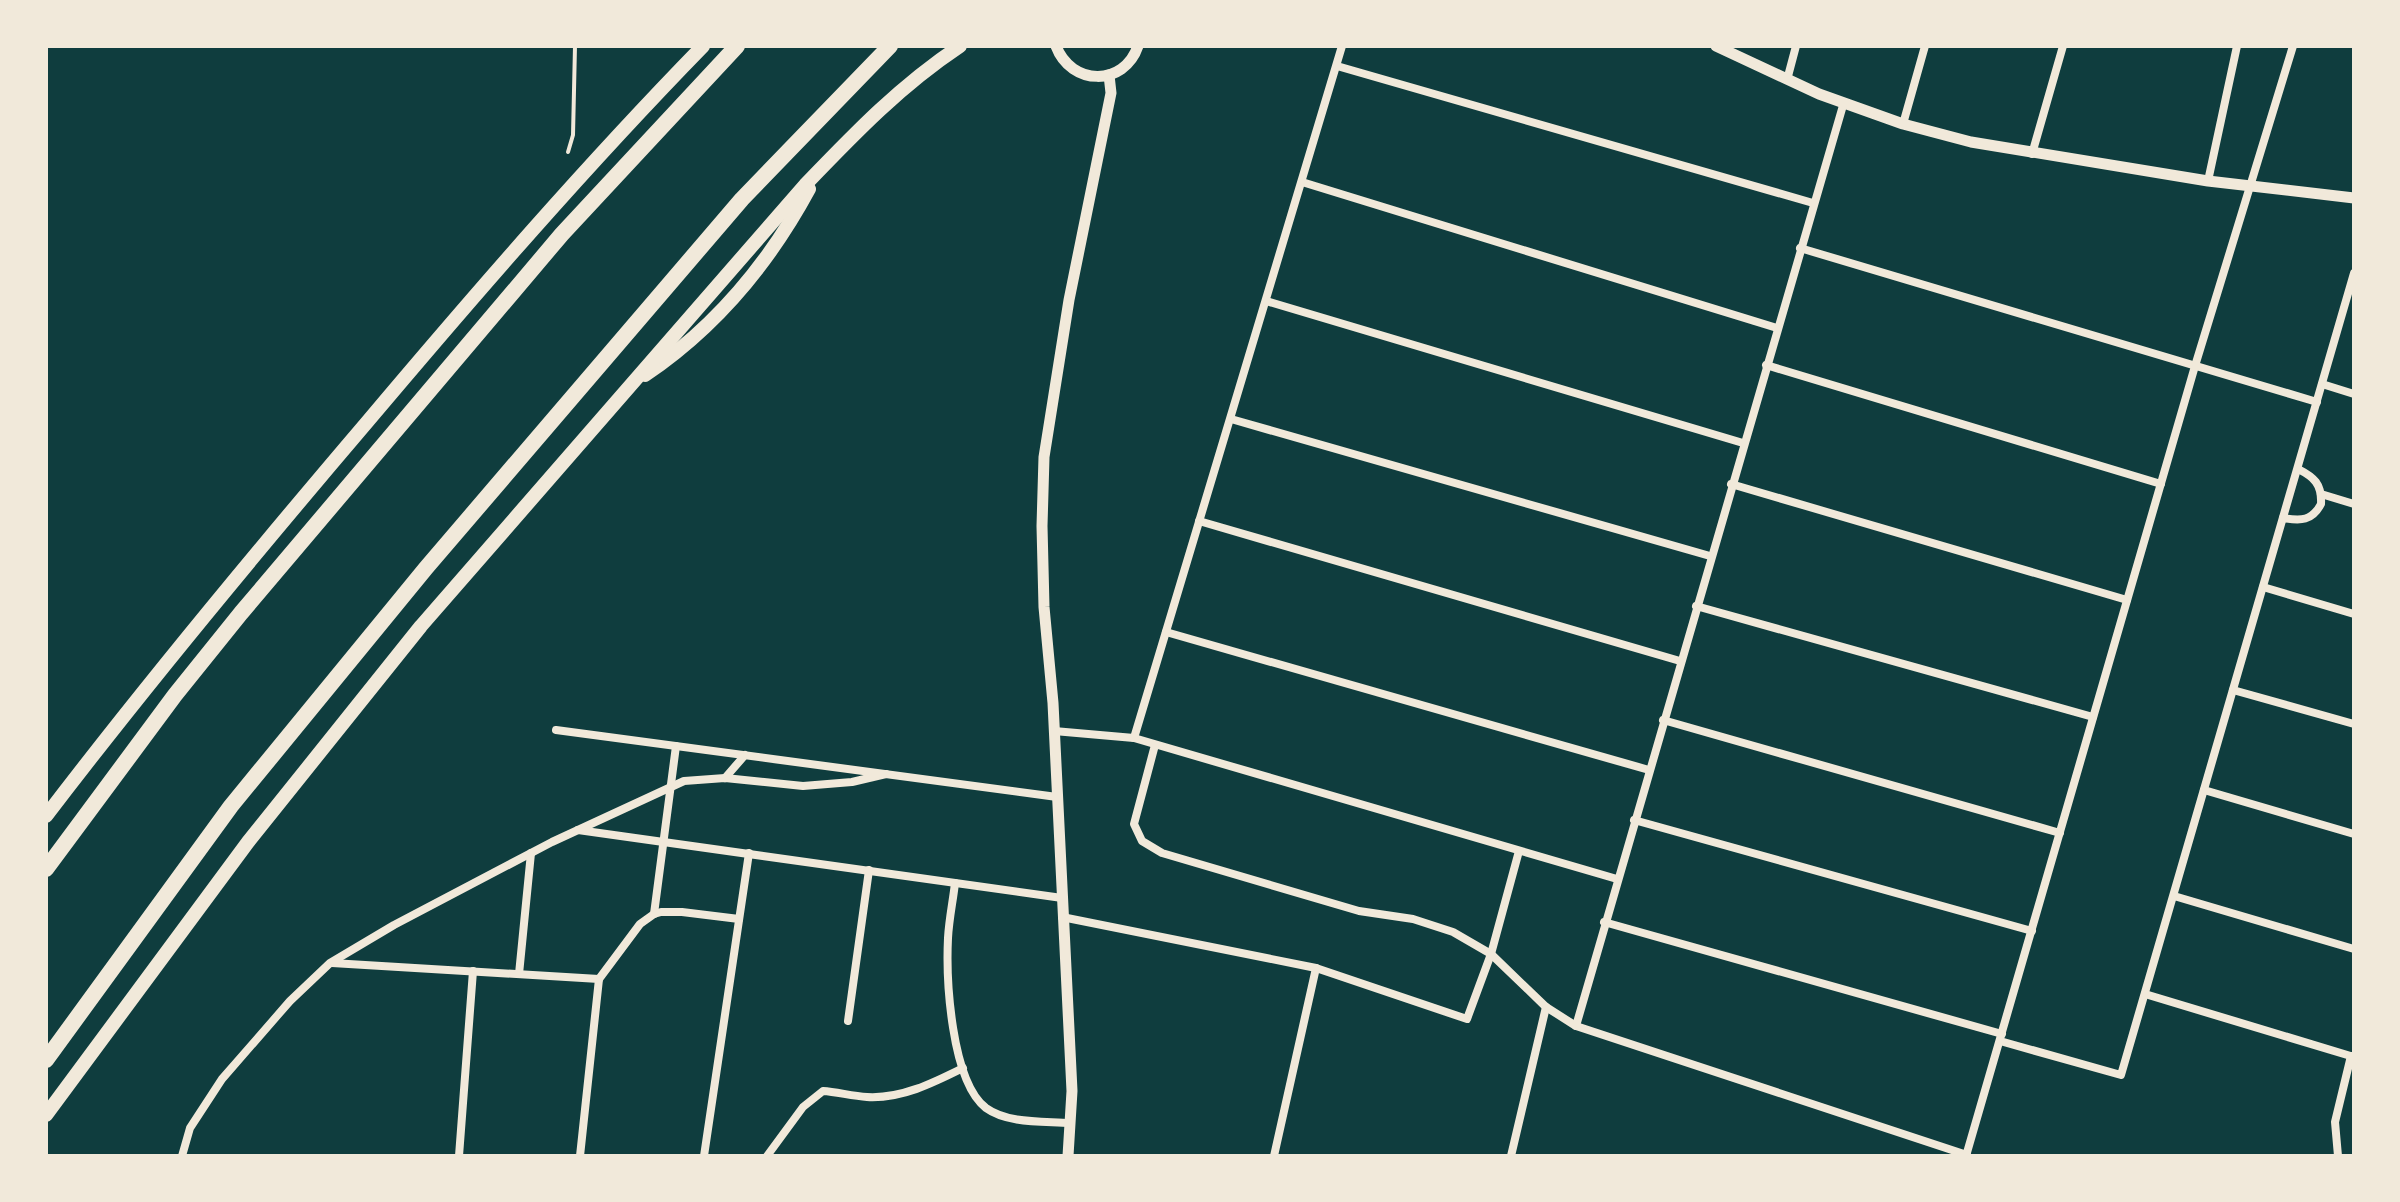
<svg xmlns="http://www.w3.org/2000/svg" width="2400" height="1202" font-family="'PT Sans',sans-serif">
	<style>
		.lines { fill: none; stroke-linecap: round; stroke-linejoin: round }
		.service { stroke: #f1e9da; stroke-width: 4 }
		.minor { stroke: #f1e9da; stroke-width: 8 }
		.tertiary { stroke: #f1e9da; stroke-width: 11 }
		.primary { stroke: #f1e9da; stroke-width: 14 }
		.motorway { stroke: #f1e9da; stroke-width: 16 }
	</style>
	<rect width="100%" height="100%" fill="#0f3d3e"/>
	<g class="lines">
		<path class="service" d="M568,152l5,-17 2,-89"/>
		<g class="minor">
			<path d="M1337,66l476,137"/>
			<path d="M1787,80l9,-34"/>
			<path d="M1903,124l22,-78"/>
			<path d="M2032,154l31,-108"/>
			<path d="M2208,181l29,-135"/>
			<path d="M1302,182l475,146"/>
			<path d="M1800,248l517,154"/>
			<path d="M1266,301l477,142"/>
			<path d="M1766,365l395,119"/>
			<path d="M2322,384l32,10"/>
			<path d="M1231,419l479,137"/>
			<path d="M1731,484l396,116"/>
			<path d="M2321,494l33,10"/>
			<path d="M2283,518c18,3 29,3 38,-14 1,-20 -7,-27 -23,-35"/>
			<path d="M1199,521l481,140"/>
			<path d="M2263,587l91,27"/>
			<path d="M1696,606l397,111"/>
			<path d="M1166,632l483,138"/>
			<path d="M2233,690l121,34"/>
			<path d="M1663,720l397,113"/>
			<path d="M556,730l501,67"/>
			<path d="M1054,731l80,7 483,141"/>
			<path d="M1134,738l208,-692"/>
			<path d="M1155,745l-21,79 8,17 20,12 197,58 54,8 40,13 38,22 55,53 30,19 391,129"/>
			<path d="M725,778l20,-23"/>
			<path d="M2204,790l150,44"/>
			<path d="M1634,820l398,111"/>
			<path d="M578,830l484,68"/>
			<path d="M955,883c-2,18 -6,36 -7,55 -2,41 3,143 38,170 22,16 58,13 84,15"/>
			<path d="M2174,896l180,53"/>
			<path d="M654,914l22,-168"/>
			<path d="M1062,917l254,51 151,51 24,-65 28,-103"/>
			<path d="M1604,922l398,112"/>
			<path d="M332,963l267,16"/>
			<path d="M519,974l12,-121"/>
			<path d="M2145,994l209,63"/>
			<path d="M848,1021l21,-151"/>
			<path d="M1576,1026l268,-924"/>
			<path d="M2000,1041l121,34 233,-802"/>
			<path d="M182,1156l8,-28 32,-49 68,-78 40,-38 64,-38 158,-83 132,-61 41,-3 78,8 49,-4 34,-8"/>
			<path d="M459,1156l14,-185"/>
			<path d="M580,1156l19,-177 41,-55 14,-10 7,-2h21l57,7"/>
			<path d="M704,1156l45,-303"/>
			<path d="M767,1156l36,-49 20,-16c14,1 29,5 44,6 34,2 66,-14 96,-29"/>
			<path d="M1274,1156l42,-188"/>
			<path d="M1511,1156l35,-149"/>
			<path d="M1966,1156l229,-790 98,-320"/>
			<path d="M2338,1156l-3,-34 16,-66"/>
		</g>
		<g class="tertiary">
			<path d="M1056,46c15,40 68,41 82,0"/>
			<path d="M1716,46l103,48 84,30 68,18 237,39 146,17"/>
			<path d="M1068,1156l4,-65 -19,-388 -9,-96 -2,-81 2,-69 25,-157 42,-207 -2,-18"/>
		</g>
		<g class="primary">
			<path d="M645,375c71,-48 124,-112 164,-186"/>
			<path d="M46,816c103,-135 212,-266 322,-395 108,-128 218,-255 335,-375"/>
			<path d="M46,1115l202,-273 173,-216 384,-441c50,-52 95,-99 155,-139"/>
		</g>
		<g class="motorway">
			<path d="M46,869l129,-174 66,-82 321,-379 175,-188"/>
			<path d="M46,1060l185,-254 195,-238 316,-369 148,-153"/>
		</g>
	</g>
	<rect width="2400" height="1202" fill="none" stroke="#f1e9da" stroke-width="96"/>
</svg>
